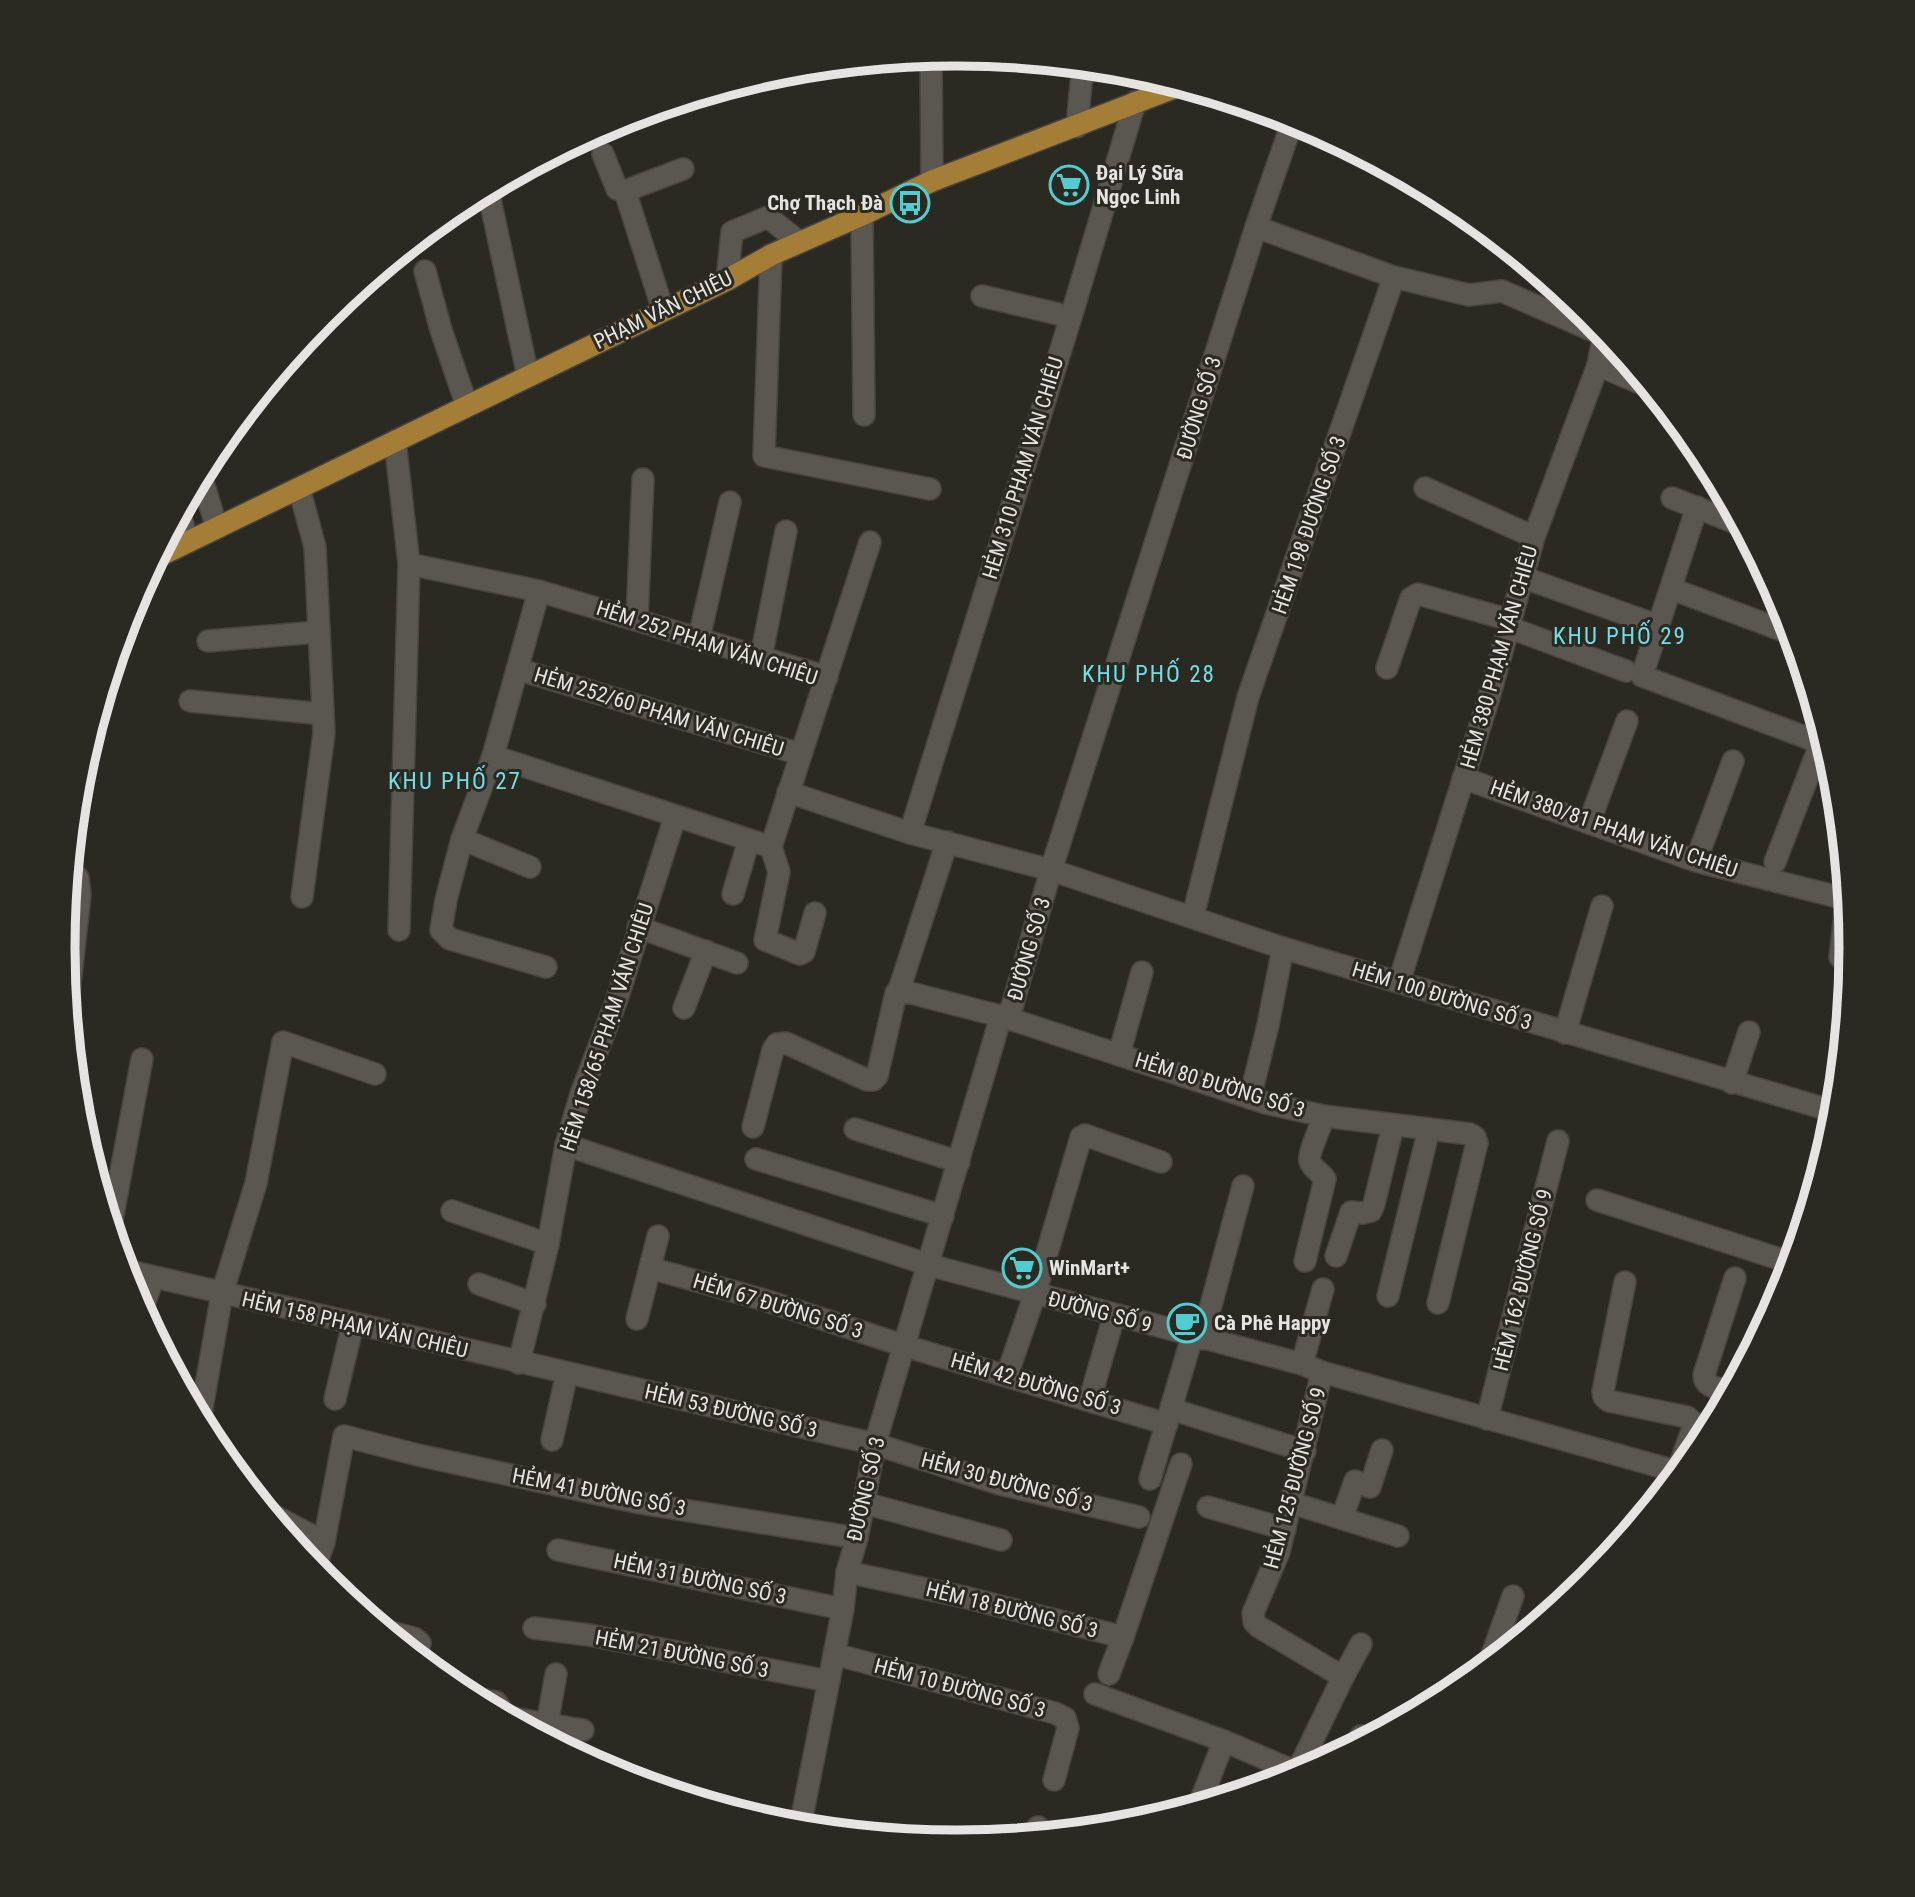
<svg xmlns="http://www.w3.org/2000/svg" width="1915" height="1897" font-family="'Roboto Condensed',sans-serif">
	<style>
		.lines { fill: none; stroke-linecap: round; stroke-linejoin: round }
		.minor-casing { stroke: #45443e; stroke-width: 24 }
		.major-casing { stroke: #45443e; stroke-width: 24 }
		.minor { stroke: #59574f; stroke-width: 21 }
		.major { stroke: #a47d37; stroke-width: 21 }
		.labels { text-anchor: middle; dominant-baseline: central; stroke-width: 6; stroke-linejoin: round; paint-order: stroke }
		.poi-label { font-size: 21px; font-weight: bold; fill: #e5e4e0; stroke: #2a2922; text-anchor: start }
		.street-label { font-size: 21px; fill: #e5e4e0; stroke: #2a2922 }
		.neighbourhood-label { font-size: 23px; letter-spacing: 2px; fill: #73dfe4; stroke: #2a2922 }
		.rim { fill: none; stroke: #e5e4e0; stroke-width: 9 }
	</style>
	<rect width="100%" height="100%" fill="#2a2922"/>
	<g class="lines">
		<defs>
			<g id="minor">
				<path d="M931,57l1,124"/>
				<path d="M1077,127l4,-44 4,-16"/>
				<path d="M603,154l14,35 8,2 38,119"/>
				<path d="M488,190l40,186"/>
				<path d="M625,191l58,-22"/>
				<path d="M862,215l2,200"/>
				<path d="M771,255l-7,201 166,33"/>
				<path d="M425,271l16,59 26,76"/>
				<path d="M1394,277l75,18 33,-4 101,44"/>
				<path d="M727,280l5,-48 36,-15 31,25"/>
				<path d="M982,296l89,21"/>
				<path d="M1598,365l49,21"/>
				<path d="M395,441l14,123 130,27 288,86"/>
				<path d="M201,476l16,52"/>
				<path d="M299,488l16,59 9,186 -22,164"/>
				<path d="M1425,488l109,49"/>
				<path d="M1672,498l67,26"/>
				<path d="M1697,507l-55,169 179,67"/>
				<path d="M180,515l8,27"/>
				<path d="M1522,577l137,49"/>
				<path d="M1672,589l120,45"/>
				<path d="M539,591l-46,165 -31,83 -16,61 -5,30 9,9 96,28"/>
				<path d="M637,620l6,-141"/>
				<path d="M1508,627l118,44"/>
				<path d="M699,638l31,-136"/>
				<path d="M208,641l110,-9"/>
				<path d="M761,657l25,-126"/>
				<path d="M1387,668l24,-70 7,-4 92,26"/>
				<path d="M517,669l283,85"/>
				<path d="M190,701l133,13"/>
				<path d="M493,756l278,91 99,-305"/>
				<path d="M1463,778l233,83 150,38"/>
				<path d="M788,792l122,41 141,37 232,78 553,164"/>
				<path d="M1589,823l38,-102"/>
				<path d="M910,833l161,-516 64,-215"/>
				<path d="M462,839l68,28"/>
				<path d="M771,847l8,25 -14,68 35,14 4,-2 11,-39"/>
				<path d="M1696,861l37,-100"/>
				<path d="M1775,862l48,-125"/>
				<path d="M733,894l16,-54"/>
				<path d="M1847,896l-7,61 11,1"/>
				<path d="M1193,916l55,-219 146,-420 -138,-50"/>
				<path d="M638,927l99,36"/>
				<path d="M399,930l10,-366"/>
				<path d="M1399,982l89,-281 46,-164 64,-172 6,-32"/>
				<path d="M899,990l48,-148"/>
				<path d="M68,1001l12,-106 -2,-17 -7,-7"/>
				<path d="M684,1008l22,-57"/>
				<path d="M1565,1033l37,-127"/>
				<path d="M1119,1055l23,-83"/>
				<path d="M1732,1083l17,-51"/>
				<path d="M1250,1098l18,-73 15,-77"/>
				<path d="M753,1127l20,-77 4,-6 9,-1 81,37h6l4,-4 19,-83 3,-3 105,27 262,86 58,13 146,18 5,3 2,6 -39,160"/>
				<path d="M855,1129l104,33"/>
				<path d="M566,1145l363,120 373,99 20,8 357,100"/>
				<path d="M756,1159l187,57"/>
				<path d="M1597,1200l195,63"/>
				<path d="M452,1211l96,33"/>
				<path d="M111,1225l31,-166"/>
				<path d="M1336,1256l15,-44 12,1 8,-2 3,-7 19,-78"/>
				<path d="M1305,1261l20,-82c-4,-7 -13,-10 -15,-18 -2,-8 11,-35 14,-45"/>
				<path d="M650,1268l111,31 144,47 262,78"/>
				<path d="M125,1270l750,174 125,40 139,33"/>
				<path d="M1625,1282l-22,109 1,6 5,4 78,16 6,5v6l-16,44"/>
				<path d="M479,1284l56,20"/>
				<path d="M1388,1296l41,-167"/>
				<path d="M142,1311l11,-33"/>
				<path d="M637,1319l21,-83"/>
				<path d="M1202,1339l41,-153"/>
				<path d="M519,1363l29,-119 18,-99 15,-51 36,-95 58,-182"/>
				<path d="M1302,1364l21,-75"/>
				<path d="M1007,1375l28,-81 46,-157 4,-2 76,27"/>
				<path d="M1730,1391c-11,-3 -26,-3 -26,-16l31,-97"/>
				<path d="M335,1399l18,-75"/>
				<path d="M1090,1399l24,-83"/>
				<path d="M1171,1409l134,42"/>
				<path d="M200,1419l22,-125 34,-111 27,-141 92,32"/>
				<path d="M1487,1419l71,-278"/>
				<path d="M552,1440l15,-67"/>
				<path d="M1150,1479l42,-142"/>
				<path d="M864,1503l137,37"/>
				<path d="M1292,1503l106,33"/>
				<path d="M1208,1507l77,22"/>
				<path d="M271,1514l53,28"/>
				<path d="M1342,1518l13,-37 15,6 12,-37"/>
				<path d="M558,1550l285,59"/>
				<path d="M315,1569l9,-27 20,-106 74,19 222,48 217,35"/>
				<path d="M847,1572l117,25 159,40 58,-173"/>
				<path d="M534,1628l55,7 239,46"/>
				<path d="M387,1631l27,7 6,5 -4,13"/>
				<path d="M834,1654l221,59 10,5 3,10 -14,52"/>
				<path d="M1489,1663l24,-67"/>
				<path d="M1109,1674l14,-37"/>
				<path d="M1343,1677l18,-33"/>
				<path d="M1095,1694l129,47 77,33"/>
				<path d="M470,1697l26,5 10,14"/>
				<path d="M507,1717l76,13"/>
				<path d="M547,1725l9,-51"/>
				<path d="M1358,1743l3,-7"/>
				<path d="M1297,1772l46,-95 -84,-50 -5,-5 -1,-9 26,-61 43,-180"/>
				<path d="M1199,1805l25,-64"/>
				<path d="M800,1827l43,-218 4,-37 10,-34 18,-94 124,-421 13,-16 39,-137 205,-643 37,-107"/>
				<path d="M1035,1835l3,-8"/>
			</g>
			<path id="major" d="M157,557l570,-277 44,-25 91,-40 70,-34 247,-95"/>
		</defs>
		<use href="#minor" class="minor-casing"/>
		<use href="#major" class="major-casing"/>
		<use href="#minor" class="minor"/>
		<use href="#major" class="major"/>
	</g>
	<defs>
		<symbol id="supermarket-ring" viewBox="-11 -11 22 22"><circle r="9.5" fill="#2a2922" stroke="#51ccd1" stroke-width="1.5"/><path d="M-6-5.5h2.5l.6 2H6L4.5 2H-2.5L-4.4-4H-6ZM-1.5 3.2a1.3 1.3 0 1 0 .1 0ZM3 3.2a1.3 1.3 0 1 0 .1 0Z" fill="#51ccd1"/></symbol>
		<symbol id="bus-ring" viewBox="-11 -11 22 22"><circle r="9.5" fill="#2a2922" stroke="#51ccd1" stroke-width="1.5"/><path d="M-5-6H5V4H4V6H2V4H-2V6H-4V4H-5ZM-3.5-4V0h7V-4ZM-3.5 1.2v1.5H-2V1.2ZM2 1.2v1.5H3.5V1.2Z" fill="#51ccd1"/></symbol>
		<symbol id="cafe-ring" viewBox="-11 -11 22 22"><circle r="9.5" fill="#2a2922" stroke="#51ccd1" stroke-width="1.5"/><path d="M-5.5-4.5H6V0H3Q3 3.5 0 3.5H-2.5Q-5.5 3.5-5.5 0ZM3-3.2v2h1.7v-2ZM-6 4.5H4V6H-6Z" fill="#51ccd1"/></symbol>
	</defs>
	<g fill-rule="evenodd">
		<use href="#supermarket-ring" x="1047" y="163" width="44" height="44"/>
		<use href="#bus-ring" x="888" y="181" width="44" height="44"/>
		<use href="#supermarket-ring" x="1000" y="1246" width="44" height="44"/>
		<use href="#cafe-ring" x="1165" y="1301" width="44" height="44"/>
	</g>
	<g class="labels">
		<g class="poi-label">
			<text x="1096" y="173">Đại Lý Sữa<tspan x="1096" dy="24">Ngọc Linh</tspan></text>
			<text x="883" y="203" text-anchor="end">Chợ Thạch Đà</text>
			<text x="1049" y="1268">WinMart+</text>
			<text x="1214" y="1323">Cà Phê Happy</text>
		</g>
		<g class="street-label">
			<text transform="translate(663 310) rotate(-26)">PHẠM VĂN CHIÊU</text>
			<text transform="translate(1199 408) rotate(-73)">ĐƯỜNG SỐ 3</text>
			<text transform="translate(1023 468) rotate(-73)">HẺM 310 PHẠM VĂN CHIÊU</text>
			<text transform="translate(1309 525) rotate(-71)">HẺM 198 ĐƯỜNG SỐ 3</text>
			<text transform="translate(707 643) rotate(18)">HẺM 252 PHẠM VĂN CHIÊU</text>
			<text transform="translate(1499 657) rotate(-74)">HẺM 380 PHẠM VĂN CHIÊU</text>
			<text transform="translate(659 712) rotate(17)">HẺM 252/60 PHẠM VĂN CHIÊU</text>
			<text transform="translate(1614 829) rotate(19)">HẺM 380/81 PHẠM VĂN CHIÊU</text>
			<text transform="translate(1029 949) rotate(-74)">ĐƯỜNG SỐ 3</text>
			<text transform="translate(1442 996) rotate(17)">HẺM 100 ĐƯỜNG SỐ 3</text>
			<text transform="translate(607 1027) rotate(-72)">HẺM 158/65 PHẠM VĂN CHIÊU</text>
			<text transform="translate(1220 1085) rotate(17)">HẺM 80 ĐƯỜNG SỐ 3</text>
			<text transform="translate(1523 1280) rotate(-76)">HẺM 162 ĐƯỜNG SỐ 9</text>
			<text transform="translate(778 1306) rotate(17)">HẺM 67 ĐƯỜNG SỐ 3</text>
			<text transform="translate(1100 1312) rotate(15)">ĐƯỜNG SỐ 9</text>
			<text transform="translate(355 1325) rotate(13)">HẺM 158 PHẠM VĂN CHIÊU</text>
			<text transform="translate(1036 1384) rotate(16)">HẺM 42 ĐƯỜNG SỐ 3</text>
			<text transform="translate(731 1411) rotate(13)">HẺM 53 ĐƯỜNG SỐ 3</text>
			<text transform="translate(1295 1478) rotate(-75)">HẺM 125 ĐƯỜNG SỐ 9</text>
			<text transform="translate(1007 1482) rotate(15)">HẺM 30 ĐƯỜNG SỐ 3</text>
			<text transform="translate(866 1489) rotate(-77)">ĐƯỜNG SỐ 3</text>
			<text transform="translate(599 1492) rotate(11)">HẺM 41 ĐƯỜNG SỐ 3</text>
			<text transform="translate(700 1579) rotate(12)">HẺM 31 ĐƯỜNG SỐ 3</text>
			<text transform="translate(1012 1610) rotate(14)">HẺM 18 ĐƯỜNG SỐ 3</text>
			<text transform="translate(682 1654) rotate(11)">HẺM 21 ĐƯỜNG SỐ 3</text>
			<text transform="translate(960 1688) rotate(15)">HẺM 10 ĐƯỜNG SỐ 3</text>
		</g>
		<g class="neighbourhood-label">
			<text x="1620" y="636">KHU PHỐ 29</text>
			<text x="1149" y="674">KHU PHỐ 28</text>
			<text x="455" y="781">KHU PHỐ 27</text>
		</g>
	</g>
	<path d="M0 0H1915V1897H0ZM75 948a882 882 0 1 1 1764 0a882 882 0 1 1-1764 0Z" fill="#2a2922" fill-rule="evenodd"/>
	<path class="rim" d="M75 948a882 882 0 1 1 1764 0a882 882 0 1 1-1764 0Z"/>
</svg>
